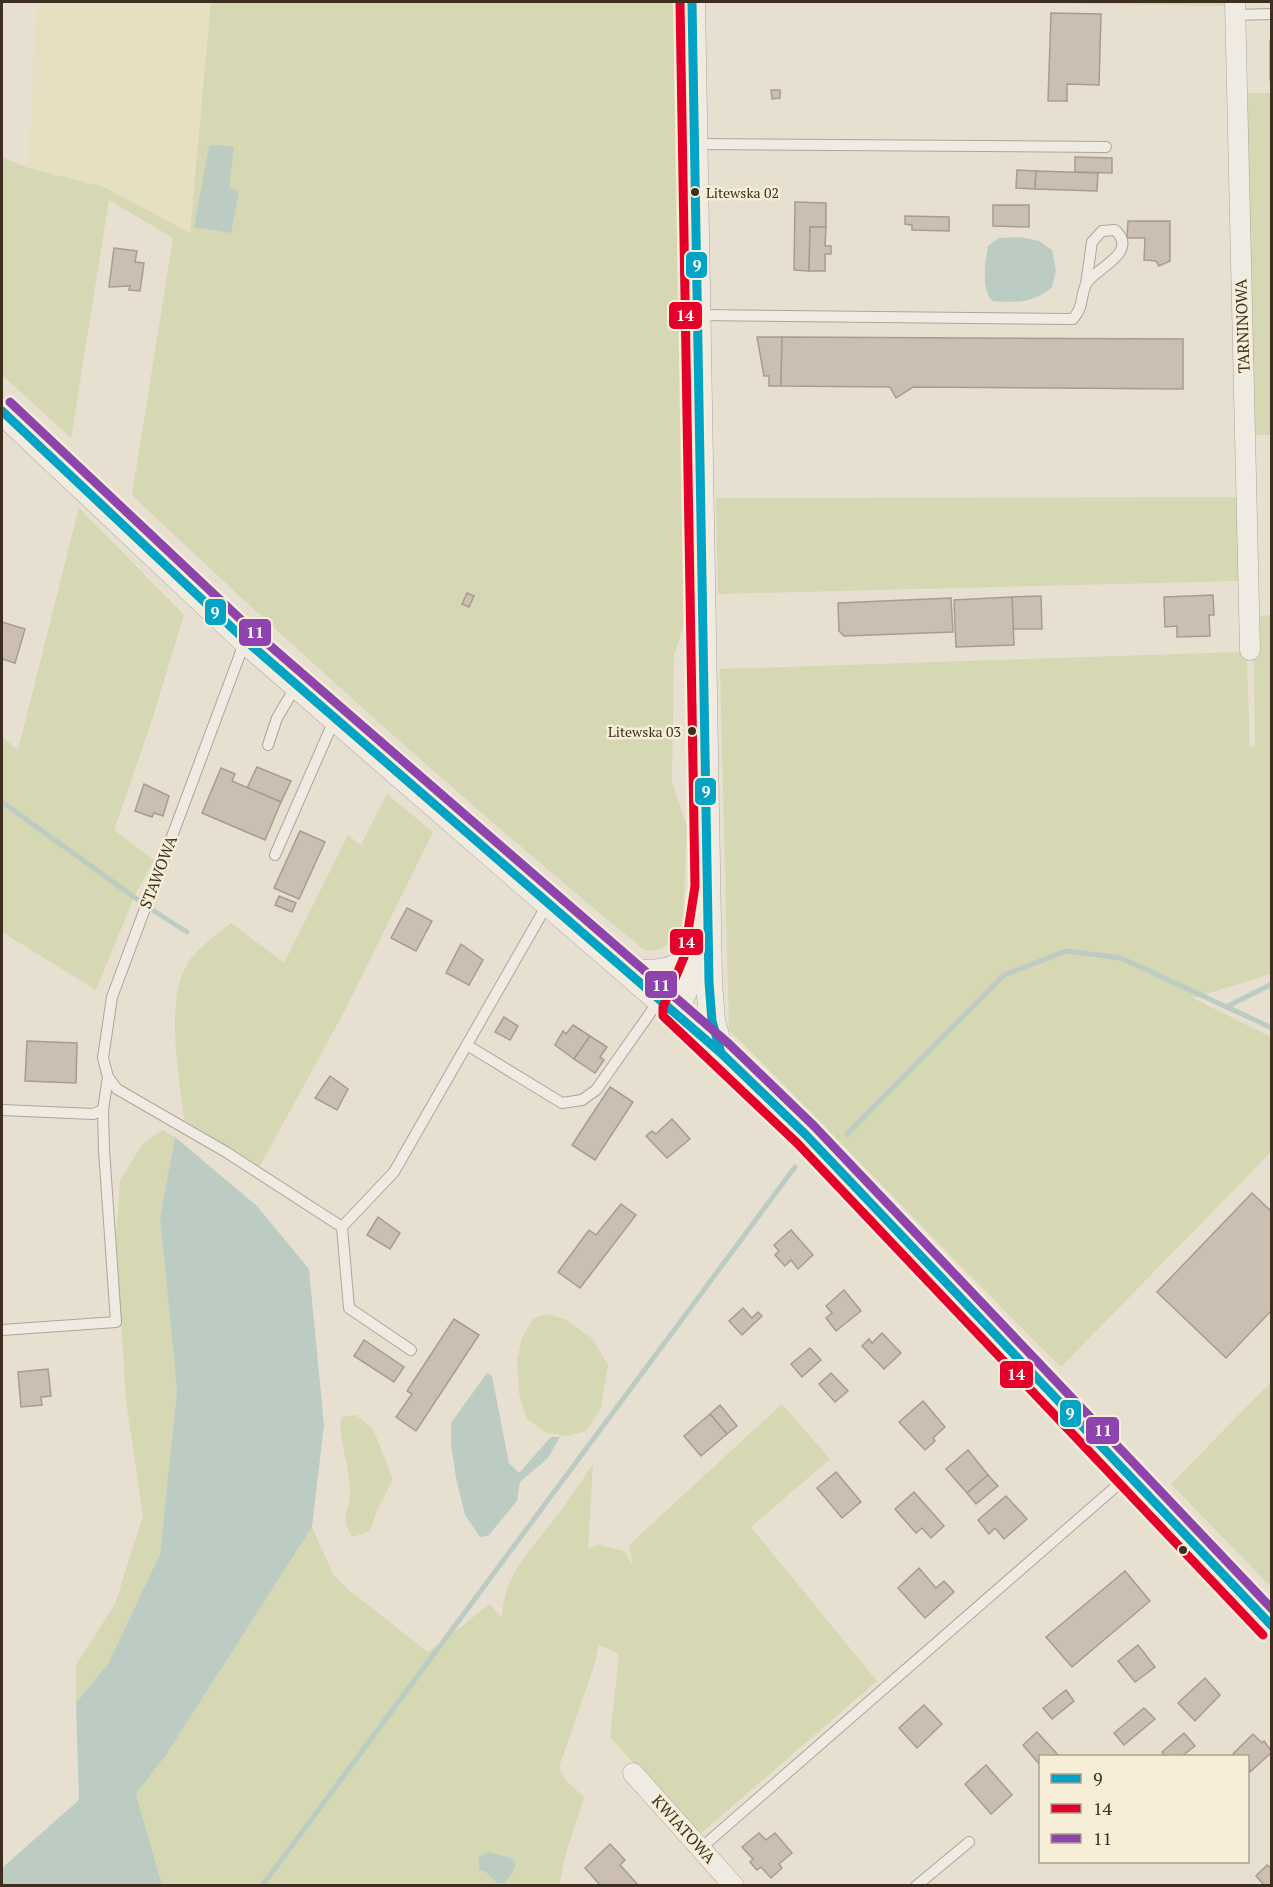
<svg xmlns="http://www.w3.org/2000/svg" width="1273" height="1887" font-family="'PT Serif',serif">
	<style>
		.farmland { fill: #e6dfc2 }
		.green { fill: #d6d7b3 }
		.water { fill: #bcccc2 }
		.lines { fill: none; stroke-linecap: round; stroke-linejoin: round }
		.stream { stroke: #bcccc2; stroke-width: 5 }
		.building { fill: #cbbfb2; stroke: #a89c90; stroke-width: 1.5 }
		.service-casing { stroke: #ada599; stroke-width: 12 }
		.minor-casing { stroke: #ada599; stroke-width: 21 }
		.tertiary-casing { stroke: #ada599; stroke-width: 27 }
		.service { stroke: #efebe3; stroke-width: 10 }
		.minor { stroke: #efebe3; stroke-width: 20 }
		.tertiary { stroke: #efebe3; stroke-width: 26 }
		.bus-1-casing { stroke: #f7eed8; stroke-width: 14 }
		.bus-2-casing { stroke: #f7eed8; stroke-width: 14 }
		.bus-3-casing { stroke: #f7eed8; stroke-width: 14 }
		.bus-1 { stroke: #03a3c5; stroke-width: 9 }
		.bus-2 { stroke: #e4002b; stroke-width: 9 }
		.bus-3 { stroke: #8e44ad; stroke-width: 9 }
		.bus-dot { fill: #3d2e20; stroke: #f7eed8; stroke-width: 2 }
		.labels { text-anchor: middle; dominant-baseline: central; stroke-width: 5; stroke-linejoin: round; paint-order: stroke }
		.bus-label { font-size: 14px; fill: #3d2e20; stroke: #f7eed8; text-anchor: start }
		.street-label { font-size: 16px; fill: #3d2e20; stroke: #f7eed8 }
		.line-badge { stroke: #f7eed8; stroke-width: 2 }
		.badge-label { font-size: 16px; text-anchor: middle; font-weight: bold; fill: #fff }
	</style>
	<rect width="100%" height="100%" fill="#e7e0d1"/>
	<path class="farmland" d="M37,2h174l-21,231 -86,-46 -76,-19z"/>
	<g class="green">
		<path d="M211,2h463l13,613 -13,40 -2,127 15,44 -4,101 -10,14 -13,8 -12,2 -5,-2c-176,-145 -346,-297 -511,-454l41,-257 -64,-38 -38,238 -69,-63v-218l26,11 76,19 86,46z"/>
		<path d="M969,2h261v4z"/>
		<path d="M1245,93h26v342h-21z"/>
		<path d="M1241,497l9,250 5,-1 -2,-130 18,-1v359l-78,24 78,39v115l-210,215c-112,-111 -220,-226 -332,-337l-9,-361 521,-17 -3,-71 -520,13 -2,-96z"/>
		<path d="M79,508l105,107 -33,108 -37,107 40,30 -19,35 -39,95 -94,-58v-195l16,13z"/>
		<path d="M387,794l46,38 -89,180 -84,154 -76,-46c-4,-46 -22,-125 8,-163 11,-13 26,-24 39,-34l53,40 64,-128 13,10z"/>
		<path d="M163,1130l12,7 -15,80 17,173 -17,164 -52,110 -32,39v-38l39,-61 28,-88 -17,-116 -10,-161 4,-59 23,-37z"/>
		<path d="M547,1314l19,6 26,18 16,27 -7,43 -15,23 -19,5 -22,-4 -18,-13 -8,-26 -2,-33 5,-22 11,-19z"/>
		<path d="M1271,1382v205l-100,-103z"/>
		<path d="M782,1404l48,55 -79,68 126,154 -178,154 -89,-98 9,-83 -20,-9 -5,21 -35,101 7,14 18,16 -17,53 -8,35h-397l-26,-91 30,-39 146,-228 21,47 17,17 78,61 62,-48 12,14c1,-42 27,-66 51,-97 14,-18 27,-38 40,-57l-5,84 11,-3 25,6 9,14 -4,-20z"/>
		<path d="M356,1415l17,14 20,50 -16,31 -7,21 -17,6c-15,-18 -2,-29 -3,-49 -1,-24 -12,-48 -9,-71z"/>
	</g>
	<g class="water">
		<path d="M221,145l13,2 -5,41 10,3 -8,42 -37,-6 15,-81z"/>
		<path d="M1020,237l19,4 13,9 4,20 -4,17c-17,16 -38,16 -60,14 -11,-13 -7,-39 -4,-55l11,-8z"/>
		<path d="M175,1137l82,69 52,63 15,156 -12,102 -146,228 -30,39 26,91h-160v-17l77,-68 -3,-97 32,-39 52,-110 17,-164 -17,-173z"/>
		<path d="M487,1373l5,3 17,87 10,10 32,-36h9l-12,21 -28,24 -3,19 -29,35 -8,1 -15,-22 -9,-37 -5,-33v-22z"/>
		<path d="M489,1852l22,6 5,6 -4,9 -8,10h-7l-11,-11 -7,-2v-13z"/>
	</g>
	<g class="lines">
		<g class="stream">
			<path d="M2,802l139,100"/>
			<path d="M154,911l33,21"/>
			<path d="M1226,1007l46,-23"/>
			<path d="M847,1134l157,-159 62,-24 55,7 151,70"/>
			<path d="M262,1886l533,-719"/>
		</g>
	</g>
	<g class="building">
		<path d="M1051,13l50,1 -2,71 -32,-1v17h-19z"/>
		<rect x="1270" y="41" width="2" height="39"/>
		<path d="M771,90h9v8l-8,1z"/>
		<path d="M1075,157l37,1v15l-37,-1z"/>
		<path d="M1017,170l19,1 -1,18 -19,-1z"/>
		<path d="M1036,171l62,2 -1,18 -62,-2z"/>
		<path d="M795,202l31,1v24h-16l-1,44 -15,-1z"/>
		<path d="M993,205h36v22l-36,-1z"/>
		<path d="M905,216l44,1v14l-37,-1v-5l-7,-1z"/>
		<path d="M1128,221h42v40l-11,5 -3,-5 -12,-1 1,-22h-18z"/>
		<path d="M810,227h16l-1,19h6v8h-6v17h-16z"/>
		<path d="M114,248l23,3 -2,11 9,1 -4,28 -11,-1 1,-4 -21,1z"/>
		<path d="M757,337h25l-1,49h-12v-10h-5z"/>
		<path d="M782,337l401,2v50l-270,-2 -17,11 -6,-11 -109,-1z"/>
		<path d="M467,593l7,3 -5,11 -7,-3z"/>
		<path d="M1213,595l1,20h-5l1,21 -33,1v-11l-12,1 -1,-30z"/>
		<path d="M1041,596l1,33h-29l-1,-32z"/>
		<path d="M1012,597l2,48 -58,2 -2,-47z"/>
		<path d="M951,598l2,34 -109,4 -5,-5 -1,-28z"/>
		<path d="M2,622l23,7 -10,34 -13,-4z"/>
		<path d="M257,767l34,14 -10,21 -34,-14z"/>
		<path d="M221,768l14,6 -3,7 49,21 -16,38 -63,-27z"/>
		<path d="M144,784l25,12 -6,20 -9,-3 -2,4 -17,-6z"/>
		<path d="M300,831l25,11 -26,57 -25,-11z"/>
		<path d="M279,896l17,7 -4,9 -17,-7z"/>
		<path d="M407,908l25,13 -16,30 -25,-13z"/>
		<path d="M461,944l22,16 -14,25 -23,-12z"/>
		<path d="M504,1017l14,9 -8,14 -15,-8z"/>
		<path d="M573,1025l17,11 -16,23 -19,-14 8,-14 3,3z"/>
		<path d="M590,1036l17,11 -7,10 4,3 -9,13 -21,-14z"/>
		<path d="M27,1041l50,2 -1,40 -51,-2z"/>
		<path d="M330,1076l18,13 -11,21 -22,-12z"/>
		<path d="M610,1087l23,15 -38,58 -23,-15z"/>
		<path d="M672,1119l18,20 -23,19 -21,-22 6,-5 4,3z"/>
		<path d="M1252,1193l20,19v98l-46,48 -69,-66z"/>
		<path d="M621,1204l15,11 -56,73 -22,-16 31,-42 7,5z"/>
		<path d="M378,1217l22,16 -10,16 -23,-14z"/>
		<path d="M791,1230l22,25 -15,14 -7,-9 -6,6 -10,-11 4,-4 -5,-6z"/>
		<path d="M844,1290l17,21 -25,20 -10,-13 6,-5 -6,-7z"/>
		<path d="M743,1308l9,10 6,-6 4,4 -20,19 -13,-14z"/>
		<path d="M454,1319l25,16 -63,96 -20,-14 16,-23 -5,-3z"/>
		<path d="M882,1333l19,20 -17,16 -22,-23 7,-7 3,4z"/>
		<path d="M364,1340l40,27 -10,15 -40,-26z"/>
		<path d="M810,1348l11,12 -19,17 -11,-13z"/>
		<path d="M48,1369l3,27 -10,1 1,8 -21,2 -3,-35z"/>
		<path d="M831,1373l17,18 -13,11 -16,-18z"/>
		<path d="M923,1401l22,26 -12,11 2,3 -10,9 -26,-28z"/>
		<path d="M720,1405l17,21 -10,8 -17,-20z"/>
		<path d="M710,1414l17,20 -26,22 -17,-20z"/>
		<path d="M968,1450l20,25 -21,18 -21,-24z"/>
		<path d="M836,1472l25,30 -19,16 -25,-30z"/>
		<path d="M988,1475l10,11 -22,18 -9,-11z"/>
		<path d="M914,1492l30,34 -13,12 -9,-10 -6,5 -21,-24z"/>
		<path d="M1006,1496l21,23 -23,20 -9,-11 -6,6 -11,-14z"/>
		<path d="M919,1568l17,20 8,-7 10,11 -29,26 -27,-30z"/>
		<path d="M1125,1571l25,30 -78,66 -26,-30z"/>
		<path d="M1138,1645l17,22 -20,15 -17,-21z"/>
		<path d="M1205,1678l15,17 -25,26 -17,-18z"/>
		<path d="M1066,1690l8,11 -22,18 -9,-11z"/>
		<path d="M924,1705l18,19 -25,24 -18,-20z"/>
		<path d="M1144,1708l11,11 -31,26 -10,-12z"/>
		<path d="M1037,1732l22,24h-19v9l-17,-20z"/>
		<path d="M1184,1733l11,13 -13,10h-17l-3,-4z"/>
		<path d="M1253,1734l9,9 2,-2 8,11 -22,20 -2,-16h-12l-3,-2z"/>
		<path d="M986,1765l26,30 -21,19 -26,-30z"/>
		<path d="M759,1833l7,7 9,-7 17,20 -13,11 3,4 -11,10 -10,-11 -4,3 -7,-8 3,-3 -11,-12z"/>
		<path d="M610,1844l15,16 -5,5 19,21h-38l-16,-18z"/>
		<path d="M1267,1865l5,4v17h-7l-9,-10z"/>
	</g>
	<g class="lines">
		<defs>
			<g id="service">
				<path d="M1235,15l37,-1"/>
				<path d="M694,144l412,3"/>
				<path d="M697,315l376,4c11,-13 7,-21 13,-35 9,-16 54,-31 29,-54l-13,1 -10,11 -6,42"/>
				<path d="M268,745l9,-27 19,-32"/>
				<path d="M275,855l60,-137"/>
				<path d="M467,1045l95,58 20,-3 14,-10 64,-91"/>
				<path d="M108,1077l9,12 109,63 116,75"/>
				<path d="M2,1110l91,4 10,-4"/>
				<path d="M2,1330l114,-8 -12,-172 -1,-40 5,-33 -5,-19 9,-61 133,-356"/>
				<path d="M411,1350l-62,-42 -7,-81 52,-55 154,-269"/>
				<path d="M701,1848l427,-372"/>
				<path d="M916,1886l53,-44"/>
			</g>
			<g id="minor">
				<path d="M1235,2l15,648"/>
				<path d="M633,1773l101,113"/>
			</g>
			<g id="tertiary">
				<path d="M692,2l17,980 3,39 9,32"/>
				<path d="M2,411l243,229 476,413 84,81 467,493"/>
				<path d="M630,972c43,4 65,-5 73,-49"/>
				<path d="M674,1012l17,-35 5,-26"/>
			</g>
		</defs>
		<use href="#service" class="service-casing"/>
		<use href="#minor" class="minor-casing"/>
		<use href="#tertiary" class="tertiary-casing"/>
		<use href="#service" class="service"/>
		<use href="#minor" class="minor"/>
		<use href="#tertiary" class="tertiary"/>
		<defs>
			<g id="bus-1">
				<path d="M692,2l17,980 3,39 9,32"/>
				<path d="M2,411l243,229 476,413 84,81 467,492"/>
			</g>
			<path id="bus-2" d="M680,2l15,884 -11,71 -21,50v9l134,127 466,492"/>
			<path id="bus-3" d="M10,402l243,229 476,413 85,82 458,483"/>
		</defs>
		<use href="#bus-1" class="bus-1-casing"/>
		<use href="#bus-2" class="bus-2-casing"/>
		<use href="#bus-3" class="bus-3-casing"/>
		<use href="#bus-1" class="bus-1"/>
		<use href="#bus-2" class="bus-2"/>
		<use href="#bus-3" class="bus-3"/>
	</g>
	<g class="bus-dot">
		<circle cx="695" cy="192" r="5"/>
		<circle cx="692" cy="731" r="5"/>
		<circle cx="1183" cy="1550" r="5"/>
	</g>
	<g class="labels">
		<g class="bus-label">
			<text x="706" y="192">Litewska 02</text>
			<text x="681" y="731" text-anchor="end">Litewska 03</text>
		</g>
		<g class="street-label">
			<text transform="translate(1242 326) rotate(-92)">TARNINOWA</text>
			<text transform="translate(158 872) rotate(-69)">STAWOWA</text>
			<text transform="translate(684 1829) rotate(48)">KWIATOWA</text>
		</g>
	</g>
	<g class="line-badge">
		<rect x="685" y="251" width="23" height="28" rx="6" fill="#03a3c5"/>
		<rect x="668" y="301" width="35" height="29" rx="6" fill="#e4002b"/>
		<rect x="204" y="598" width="23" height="28" rx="6" fill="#03a3c5"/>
		<rect x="238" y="618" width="34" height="29" rx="6" fill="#8e44ad"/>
		<rect x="694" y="777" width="23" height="29" rx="6" fill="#03a3c5"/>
		<rect x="669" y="928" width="35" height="28" rx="6" fill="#e4002b"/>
		<rect x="644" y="970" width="34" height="29" rx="6" fill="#8e44ad"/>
		<rect x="999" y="1360" width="35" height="29" rx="6" fill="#e4002b"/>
		<rect x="1059" y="1399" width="23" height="29" rx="6" fill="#03a3c5"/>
		<rect x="1085" y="1416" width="35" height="29" rx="6" fill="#8e44ad"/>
	</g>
	<g class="badge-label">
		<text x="697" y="271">9</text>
		<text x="685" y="321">14</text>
		<text x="215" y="618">9</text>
		<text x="255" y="638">11</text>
		<text x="706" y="797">9</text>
		<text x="686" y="948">14</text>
		<text x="661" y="991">11</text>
		<text x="1016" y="1380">14</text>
		<text x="1070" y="1419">9</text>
		<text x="1103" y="1436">11</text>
	</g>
	<rect width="1273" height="1887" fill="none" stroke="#3d2e20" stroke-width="6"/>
	<rect x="1039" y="1755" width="210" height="108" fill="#f7eed8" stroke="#ada18e" stroke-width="1.5"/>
	<rect x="1051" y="1774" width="30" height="9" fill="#03a3c5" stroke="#ada18e" stroke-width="1.5"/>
	<text x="1093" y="1785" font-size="18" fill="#3d2e20">9</text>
	<rect x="1051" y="1804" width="30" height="9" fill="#e4002b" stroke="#ada18e" stroke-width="1.5"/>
	<text x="1093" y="1815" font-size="18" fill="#3d2e20">14</text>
	<rect x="1051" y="1834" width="30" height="9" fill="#8e44ad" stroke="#ada18e" stroke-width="1.5"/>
	<text x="1093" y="1845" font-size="18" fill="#3d2e20">11</text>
</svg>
